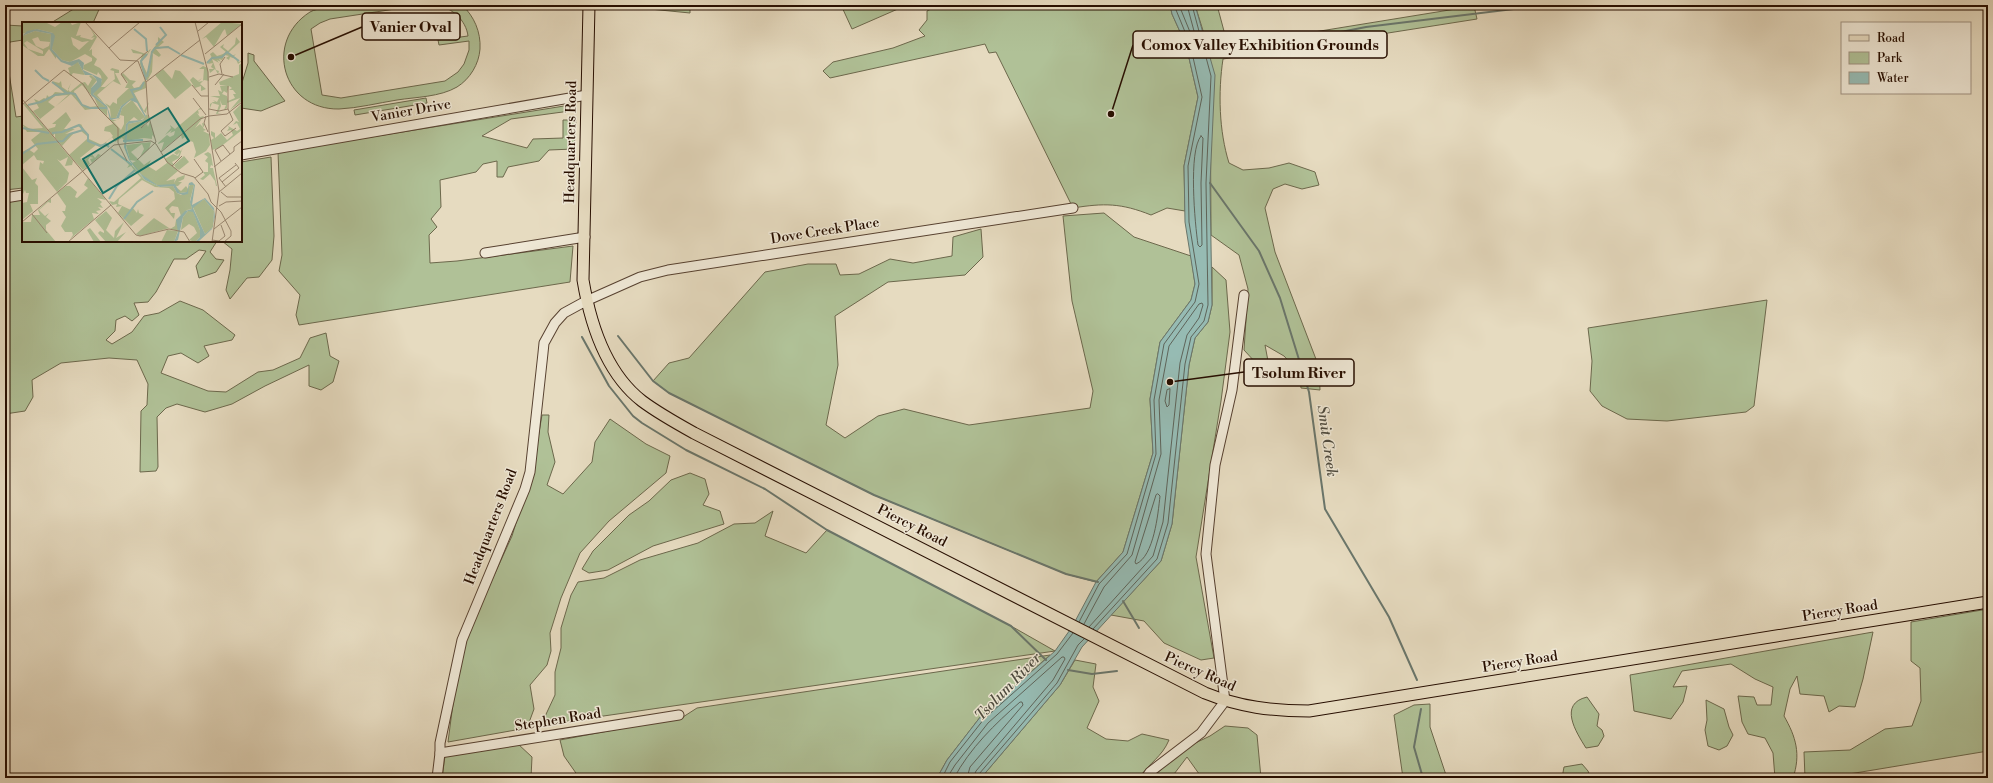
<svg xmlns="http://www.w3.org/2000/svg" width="1993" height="783" font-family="'Libre Bodoni',serif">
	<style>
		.green { fill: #b0c197; stroke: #6c684c }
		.water { fill: #96bbb3; stroke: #6a766b }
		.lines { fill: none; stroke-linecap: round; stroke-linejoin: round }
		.shore { stroke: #5e645a; stroke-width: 1 }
		.stream { stroke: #6a766b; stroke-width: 2 }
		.minor-casing { stroke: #574130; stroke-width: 11 }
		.major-casing { stroke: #270e00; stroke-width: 13 }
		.minor { stroke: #efe8d6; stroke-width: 9 }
		.major { stroke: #e6dbc0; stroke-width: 11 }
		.labels { text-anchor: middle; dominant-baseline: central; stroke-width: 3; stroke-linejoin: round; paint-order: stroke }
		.street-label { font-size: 14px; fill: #270e00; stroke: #efe8d6 }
		.water-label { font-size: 15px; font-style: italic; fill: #4e4b3f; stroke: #efe8d6 }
		.inset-river { fill: none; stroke: #96bbb3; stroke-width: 2 }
		.inset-road { fill: none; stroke: #9a8973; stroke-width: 1 }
		.view { fill: #0f766e; fill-opacity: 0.15; stroke: #0f766e; stroke-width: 2 }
		.inset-edge { fill: none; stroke: #270e00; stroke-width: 2 }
		.leader { fill: none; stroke: #270e00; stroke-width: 1.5 }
		.callout-dot { fill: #270e00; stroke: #efe8d6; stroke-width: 1.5 }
		.callout { fill: #efe8d6; stroke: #270e00; stroke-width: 1.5 }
		.callout-label { font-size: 15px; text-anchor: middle; font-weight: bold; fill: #270e00 }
	</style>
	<rect width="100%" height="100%" fill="#e6dbc0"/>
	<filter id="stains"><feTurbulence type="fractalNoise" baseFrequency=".005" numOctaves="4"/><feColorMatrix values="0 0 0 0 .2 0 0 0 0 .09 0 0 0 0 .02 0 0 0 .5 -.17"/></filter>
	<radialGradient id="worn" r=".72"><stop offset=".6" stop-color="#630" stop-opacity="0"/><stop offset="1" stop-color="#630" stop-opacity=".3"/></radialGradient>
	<g class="green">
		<path d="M80,5h21l-8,18h-42z"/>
		<path d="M349,5h72l-91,14 -10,4 -9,6 11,66 19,3 104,-17 13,-9 6,-8 5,-14v-9l-30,4 -1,-5 30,-4c-2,-16 -16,-28 -31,-31h25c12,11 19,27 18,44 -1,15 -10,30 -23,38 -17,10 -41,10 -60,13 -19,3 -38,8 -58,9 -56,1 -76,-67 -29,-97 8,-5 30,-5 39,-7z"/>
		<path d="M610,5h80v8z"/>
		<path d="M841,5h66l-55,24z"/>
		<path d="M939,5h231l2,9 14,31 12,52 -14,69 1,45 -18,-3 -16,7c-30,-12 -47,-12 -78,-7l-77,-156 -7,1 -4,-9 -155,34 -7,-7 10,-9 60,-14 32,-12 -6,-6 8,-10v-9z"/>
		<path d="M1195,5h22l11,41 246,-40 3,13 -254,40c-5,33 -4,72 6,104l14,7 26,-2 20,-5 26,9 4,13 -17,4 -17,-5 -12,5 -8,19 10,44 44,115 1,23 -19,-2 -2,-16 -15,-16 -19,-11 3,16 -12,2 -12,-13 4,-61 -9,-34 -28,-20 -1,-182z"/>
		<path d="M5,25l18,1v14l-13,2 -4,12 10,63 7,-1v72l-18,2z"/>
		<path d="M248,53l6,2v6l31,40 -24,10 -20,-3v-22l7,-23z"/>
		<path d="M426,98l1,5 -72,12 -1,-5z"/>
		<path d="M564,106l6,5 -59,8 -29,17 45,12 6,-9 30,-1v-18h13l-2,29 -25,1 -10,11 -31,6 -5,10h-6v-16l-14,3 -7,8 -36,8 1,27 -10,12 6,8 -8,8 1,28 27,-2 116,-15 -3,36 -271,43 -3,-10 4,-20 -21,-24 3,-16 -4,-103z"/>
		<path d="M271,157l3,79 -2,24 -13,17 -12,1 -17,21 -4,-9 4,-20 2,-21 -10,-8h19v-79z"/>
		<path d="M23,198v43h194l-7,11 6,7 8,1 -8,12 -17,6 -3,-12 10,-15 -7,-1 -13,9h-12l-18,33 -8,10 -14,1 5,12 -7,6 -7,-5 -9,4 -1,11 -9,9 6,4 20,-12 12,-16 15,-3 21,-12 23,9 32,25 -3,5 -28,6 5,10 -11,7 -17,-10 -13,3 -7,17 47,18 18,1 32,-20 15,-2 27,-12 10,-20 16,-5 4,23 9,5 -6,21 -12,8 -12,-4v-21l-44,21 -33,18 -27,8 -28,-8 -11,4 -9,9 1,50 -2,4 -16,1 1,-61 6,-6 1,-21 -11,-24 -28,-2 -48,5 -29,17 1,17 -8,14 -20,3v-213z"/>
		<path d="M1104,213l30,24 57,19 4,28 -4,16 -31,42 -10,57 3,54 -30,99 -27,30 -30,-8 -192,-79 -205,-102 -16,-12 16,-18 20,-5 76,-86 43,-8h28l4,11 19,-1 31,-15 23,4 39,-7 1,-19 28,-8 2,28 -18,18 -77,7 -53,34 3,49 -12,60 19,13 33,-22 26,-7 65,16 121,-17 3,-17 -21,-90 -9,-85z"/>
		<path d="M1212,267l14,13 4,52 -9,69 -25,156 18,101 -13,2 -37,-17 -20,-22 -33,-6 50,-54 11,-37 17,-159 6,-27 13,-16 4,-17z"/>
		<path d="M1767,300l-13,106 -8,6 -79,9 -40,-2 -25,-13 -12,-15 2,-30 -4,-33z"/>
		<path d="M542,415h7l-1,17 7,30 -8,23 16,9 29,-32 3,-20 15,-23 36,25 24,12 -4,17 -57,48 -29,32 -19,45 -11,35 1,18 -4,14 -17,20 4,24 -7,19 -79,14 12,-92 52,-114 21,-69z"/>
		<path d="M690,473l15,6 4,15 -6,11 17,6 4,13 -71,22 -45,24 -19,3 -7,-4 11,-18 36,-36 20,-14 22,-21z"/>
		<path d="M773,511l-8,25 41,17 21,-23 184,96 44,25 -514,74 14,-30v-23l6,-24v-20l10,-33 7,-13 26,-4 36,-18 58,-17 36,-19 21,-1z"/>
		<path d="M1988,609v142l-163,27h-20l-1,-26 46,-2 35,-21 27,-3 9,-25 -1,-33 -9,-7v-39z"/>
		<path d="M1873,632l-10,47 -8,28 -16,-1 -10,6 -5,-16 -24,-2 -3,-18 -7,13 -6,27c12,21 17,38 9,62h-18l-2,-25 -8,-15 -17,-4 -6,-12 -4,-26 16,1 3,8h14l2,-18 -18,-8 -24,-15 -49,7 -9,16 14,-1 -4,16 -12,17 -37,-8 -4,-36z"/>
		<path d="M1050,655l-69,61 -34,44 -10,18h-360l1,-2 -14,-20 -4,-16 123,-23 14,-9z"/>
		<path d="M1075,660l21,4 -3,23 6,14 -12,27 19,11 22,2 14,-7 27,6c-7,17 -20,23 -30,38h-158l79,-93z"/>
		<path d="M1587,697l12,17 -2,12 5,4 2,6 -6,10 -12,2c-10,-16 -28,-44 1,-51z"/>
		<path d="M1706,700l18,9 5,18 4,8 -6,11 -8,4 -11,-4 -3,-16 2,-10z"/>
		<path d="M1430,704v23l17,51h-44l-9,-63 20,-10z"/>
		<path d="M1225,726l23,2 9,7 4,43h-59l-15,-21 -16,21 -15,-4 31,-27 23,-11z"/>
		<path d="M518,744l14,13 -1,21h-89l3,-22z"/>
		<path d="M1582,764l6,7 3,7h-29l2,-11z"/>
	</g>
	<path class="water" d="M1170,5h25l20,70 -5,108 2,122 -4,17 -13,16 -6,27 -17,159 -11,37 -79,86 -22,38 -79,93h-44l10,-18 34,-44 74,-65 17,-24 24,-45 27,-30 30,-99 -3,-54 10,-57 31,-42 4,-16 -10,-62 -1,-56 14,-69 -12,-52 -14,-31z"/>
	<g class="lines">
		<g class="shore">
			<path d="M1179,5l11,27 2,1 2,-2 -7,-26"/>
			<path d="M1201,136l2,2 -2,45 1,62 -2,2 -2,-2c-3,-21 -10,-94 3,-109z"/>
			<path d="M1170,389l-1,16 -2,2 -2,-6 2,-11z"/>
			<path d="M1158,494l2,2c-2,18 -6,60 -24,68l-1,-2 21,-67z"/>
			<path d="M1079,622l20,-38 28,-30 29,-100 -2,-54 10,-56 31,-42 4,-18 -10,-62 -1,-56 14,-69 -12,-53 -16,-39"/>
			<path d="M1084,624l20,-37 28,-32 29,-101 -2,-54 10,-54 30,-42 3,-1 1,2 -4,13 -12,17 -7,28 -17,159 -10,34 -64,71"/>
			<path d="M1093,629l64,-70 11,-36 17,-159 6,-27 13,-16 4,-16 -2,-122 5,-107 -19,-71"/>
			<path d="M942,778l8,-16 34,-43 73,-65 16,-21"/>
			<path d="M947,778l8,-13 33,-42 74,-66h2l1,2 -12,21 -77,91 -3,7"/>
			<path d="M954,778c16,-30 41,-54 66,-76h2l1,3 -53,62 -3,11"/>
			<path d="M978,778l1,-4 78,-91 21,-38 6,-6"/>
		</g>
		<g class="stream">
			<path d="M1210,53l19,1 137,-27 180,-22"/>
			<path d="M1210,183l49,68 21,47 29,94 16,117 64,108 28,63"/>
			<path d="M618,336l35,45 16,12 205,102 192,79 32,8"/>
			<path d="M582,337l27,49 24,30 9,7 44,27 79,39 62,41 184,96 35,34"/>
			<path d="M1123,601l16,27"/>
			<path d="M1068,670l24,4 25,-3"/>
			<path d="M1421,709l-7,38 9,31"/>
		</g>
		<defs>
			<g id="minor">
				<path d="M241,155l346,-60"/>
				<path d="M5,198l18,-3"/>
				<path d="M485,253l100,-16"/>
				<path d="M440,753l239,-38"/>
				<path d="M437,778l3,-25v-10l22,-103 63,-151 5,-17 13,-119 1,-10 11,-20 9,-10 22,-12 54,-24 28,-7 405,-62"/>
				<path d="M1146,778l4,-6 51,-39 24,-32 -19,-147 9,-89 17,-75 12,-95"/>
			</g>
			<path id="major" d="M589,5l-6,275c7,42 23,93 59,121 16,12 34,22 52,32l511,260c35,14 67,18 104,18l679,-109"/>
		</defs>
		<use href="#minor" class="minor-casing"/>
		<use href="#major" class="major-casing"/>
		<use href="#minor" class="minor"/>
		<use href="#major" class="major"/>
	</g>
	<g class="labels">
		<g class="street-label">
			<text transform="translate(411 111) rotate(-10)">Vanier Drive</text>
			<text transform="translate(571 142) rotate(-89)">Headquarters Road</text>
			<text transform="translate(825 231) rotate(-9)">Dove Creek Place</text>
			<text transform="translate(912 526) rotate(27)">Piercy Road</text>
			<text transform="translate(491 527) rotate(-69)">Headquarters Road</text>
			<text transform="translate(1840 611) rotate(-9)">Piercy Road</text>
			<text transform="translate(1520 662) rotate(-9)">Piercy Road</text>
			<text transform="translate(1200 672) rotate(24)">Piercy Road</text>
			<text transform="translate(558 720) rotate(-9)">Stephen Road</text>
		</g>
		<g class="water-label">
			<text transform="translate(1327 441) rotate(82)">Smit Creek</text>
			<text transform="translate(1008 687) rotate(-46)">Tsolum River</text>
		</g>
	</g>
	<g transform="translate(22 22)">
		<rect width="220" height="220" fill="#e6dbc0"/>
		<path d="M0,0h23l10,5 7,-5h8l2,3 9,-3 -5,14 5,-1 -1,2 12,3 3,-3 -4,1 3,-3 -4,-7 7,9 -8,14 3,-2v6l5,4 -3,6 6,3 8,10 -7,9h4l10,-8 -1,-8 -4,-1 2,-2 7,2v3h-4l6,12 -8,-4 -16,14 7,8 -11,-9 9,-13 -1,-5 -3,-4 -1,3 -14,-6 1,-4 8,-4v-3l-7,-4 -15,8 -8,-2 -10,-11 1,-16 -16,-4 -15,5zM49,15l11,5 7,-1 -10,9 -6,-5zM200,0l20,2 -15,12 -2,-7 -2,2 -9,16 -8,-10 -4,2zM13,9l16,3 -1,16 6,4v5l-7,-10 -5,7h-6l-16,-11v-9zM16,15l2,4 10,1 -1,4 -6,3 -7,-3 -4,-7zM5,19l16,10v3l-15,-5 -4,-6zM136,15l6,5 -7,6 11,-2 1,1 -13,2 5,6 -2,2 -8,-5 7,-10zM214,15l4,5 -12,11 4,3 4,-2 -3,3 6,5 3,-2v1l-4,3 -2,-5 -6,-2 -1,3 -3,-2 3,-2 -4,-1 -3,5 -3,-1 2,3 -4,-2 2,3 -7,-4 4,11 3,1 -1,3 -3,-5 -5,4 -1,-4h5l-3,-2 2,-4 -5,1 4,-6 -2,-4 3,-2 4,4 6,-2 3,-2 -6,-5 4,-3 -1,3 5,4 7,-7zM109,27l15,5h1l2,-4 2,-1 -5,8 -5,4 7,14 3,-20 2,-1 -1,18 -5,9 -7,-17 2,-10 -9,-1zM53,39l3,1 7,13 -12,-2 -2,3 -6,-6 5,4 -2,-6 6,-3zM220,41v38l-12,9 10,-12 -13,5v5l-3,2 2,-5h-4l-2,-5 1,6 -3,7h4l-6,1 3,-9 -7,-2 -2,5v-4l3,-2h2l-2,-2 4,2 2,-4 -9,-2h10l-2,-6 4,2 -2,-6h7l-7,-1 -1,-3 20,-8v-9zM207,64l3,2 -3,2h4l3,4h-3l2,4 -7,3 -1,-5 -5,-2 2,-3 3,2zM181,44l5,2 1,13 -5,-1 -4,4 6,5 -5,2v-5l-6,2 -5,-8 3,-3 5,4 4,-3 -4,4 5,-1 1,-12h-5zM141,47l9,10 3,-9 5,1 12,14 -17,14 -20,-24zM101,51l7,7 7,-6 -7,6 6,1 -4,4 2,3 5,-1 6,-7 1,3v5l-12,5 10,18 5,-9 -3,10 4,8 -3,3 -4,-2 2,3 -4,4 6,-4 1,3 2,-6 5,17 -3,-3v4l-8,-1 -18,3 2,-17 14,-3 5,-7 -7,-6 -5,-10 -14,8 -5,12h-5l-1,-9 -5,-6 5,3 3,-4 4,2v-5l12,-11h-4l3,-6 -7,-7zM69,53l6,5 -6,8 2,9 -11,-12 -8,6 1,5 8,9 6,2 9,-1 -4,-9 13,11v8l-9,-8 -13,2 -14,-16 -31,25 -7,-8 6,-3 -5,-9 5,2 5,-3 2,1 1,-4 3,3 5,-6 9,1 -12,-12 7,2 2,-2 1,6 6,4 3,-8 -3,6 2,3 11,-9 4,-1 3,4 4,-7 -3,-3zM46,73l-13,12 -7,-5 7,-6zM110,78l13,17 -6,4 -5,-4 -8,7 -1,17 -3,-3 -7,4 -3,-5 -6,5 3,6 -5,-3 -4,2 -4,-2 -16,13 3,3 9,-7 3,4 3,-4 3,1 -9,8 -2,-4 4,-1 -4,-1 -2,3 2,4 -7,6 -14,-15 18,-16v-3l-6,-5 -7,2 -12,13 -7,-8v-5l-2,3 -5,-7 7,-2 1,-3h-4l14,-12 5,8 -7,9h11l-10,5 16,-3 1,-3 -2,-2 -6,2 7,-4 8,15 13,6 11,-9 -3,-4 -6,-1 1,-4 8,-3 -5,-7 7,4 6,-4 -2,2 -6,2 8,9 3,-6v-8l-4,-1 2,-7zM3,81l48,58 -1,4 -7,1 3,-9 -8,4 -3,-2 12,14 -2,9 -10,10 -18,-23 1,-7 3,2 1,-3 -7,-1 -3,-5 -12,10v-13l6,-3 6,4 4,-4 -7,-9 10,-8h-14l-5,-8 8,5 13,-1 -19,-23zM220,81v27l-23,18 -7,2 -1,-10 3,-2 -3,-3v-4l4,2v5l6,-5 6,7 6,-5 -2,-5 -4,1 2,-3 -1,-2 9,5 3,-2 -3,-6 -4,2 3,-4 3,1 -6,-10zM178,86h1l1,1 -4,1 1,4 -2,-1 3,4 4,-1 -9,12 5,-4 3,3 -1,-4 3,1 -2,4 3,2 -3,1 6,3 1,11 -4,6 -12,7 2,-6 -3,-10 -5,-2 -5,6 4,-6 -2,-3 -3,2 -1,-4 -20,16 3,-9 -7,2 10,-9 3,2 4,-2 1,-4 -5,2 2,-3 -7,5 6,-7 -1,-3 5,4zM129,120l-2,7 -9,8 4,-8 -2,-5 -11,8 13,13 7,-5 -3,6 8,5 11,-8 -2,-4 8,-5 5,2 2,-4 -3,3 -3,-2 4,-4 3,2 2,-4 -4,11 -7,4 6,9 -12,10 9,-2 -1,4 3,-5 8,-3 -1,4 -6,3h4l-4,4 -21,-1 -10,-5 -12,-12 -3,-5 4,-2 -6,-1 -4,-15zM186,130l3,2 2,12 -2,-1 -1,3h3l4,18h-1l-1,-5 -5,-7 -7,6 -3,-1 5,-4 -2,-3h5v-9l-3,-2 3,-4 -4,-3zM162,134l5,6 -10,8 -6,-4zM101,136l7,5 15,17 15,7 13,-1 4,7 4,2 6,-3 -7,1 -3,-2v-3l4,3 5,-5 2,3 2,-5 4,1 -4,15 2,9 -5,1 -9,9 3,-1 -2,13 -9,-2 5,-3 1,-6 5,-4 -3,-9 -6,-1 -3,3 2,4h4l-1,6 -9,-11 10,-9 -1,-7 -5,-4 -14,-1 -13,-7 -23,19 -1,5 13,6 1,-3 5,6 1,-4 1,4 5,2 -13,11 -13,-13 4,-7 -6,1 1,-3 -5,1 -3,-4 5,1 27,-24 -6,-7 -10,8 9,-9 -3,-4 -4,2 2,-3zM0,145l10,13 5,-2 -2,5 3,3v18h-8l3,7 -11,9v-17l5,-1 2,-9h-3l-1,-3 -2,4zM66,156l18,22 -9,-2 5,4 -2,2 3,4 -5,-1 3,3 -5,1 3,3 -7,-1 2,6 -24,20 3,-4 -1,-3h-7l-4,-6 5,-9 -4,-6h3l1,-5 -9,-13 9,-7h4l7,6 -2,5 2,1 11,-10 -4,-3zM29,176v5l-3,-1 -9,8 6,6 4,-3 -3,4 5,4 -5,4v5l10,12h-33l-1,-20h9l1,-7h8l-2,-5zM182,177l10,12 -1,16 -8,7 -12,-27zM84,189l6,7 -6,12 8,8 1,-7 9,-9 -8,16 10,-6 -9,10h-11l-8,-9 2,-2 4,2v-2l-9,-11zM166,189h5l8,22 -1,4 -5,5 -6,-2 8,-7 -3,-6 -5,-3 -8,6 2,-13zM132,196l15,10 -29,8 -4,-2zM68,206l11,14h5h-12l-7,-12zM145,208l11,1 -4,11h-13z" fill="#b0c197" fill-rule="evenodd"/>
		<path d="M15,7l16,4 2,3 -3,13 10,11 7,2 10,-3 5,4 -1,7 19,9 -1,7 -8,8 14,12 4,12h5l5,-12 11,-8h4l10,18 -4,5 -14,3 -2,23 4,13 11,14 16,11 18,-1 5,9 7,-1 2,-9 3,-1 3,3 -3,20 13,-7 9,10 1,9 -3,12 -14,13h-3l5,-5v-7l-7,-18 -5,-1 -5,6 -5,23 -4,2 4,-10 -2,-12 9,-9 7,-2 -2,-7 4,-17h-5l-1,9 -5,1 -6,-2 -4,-7 -13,1 -15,-7 -16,-20 -5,-13 2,-23 3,-3 13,-1 3,-3 -8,-14 -7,-3 -8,8 -3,10 -9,2 -3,-12 -16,-13v-7l6,-6 -1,-3 -4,-4h-7l-7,-13 -6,4 -11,-4 -11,-12 1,-16 -16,-3 -13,5 5,-5zM182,177l10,12 -1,16 -8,7 -12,-26z" fill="#96bbb3" fill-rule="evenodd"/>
		<path class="inset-river" d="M112,7l12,10 1,12M134,23l10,-10 -6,-8M159,33l23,9M185,41l5,-5 10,-1 5,-5 12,9M13,48l8,8 6,3M125,55l5,-25 3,-4 13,-1 12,7M124,58l-5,-19 6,-7M30,60l15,11M113,76l-4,-8 10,-2 3,-6M6,83l13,-3 14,-7 15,-2 5,1 7,11 8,3h17M0,106l27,5M30,111l10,-1 17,-7 9,10v6l12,5 6,-2 3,3M101,119l20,-1M89,127l21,16M0,132l15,-10 26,-3 7,-7 13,-4M87,177l8,-13 18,-16M102,197l13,-17 16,-11"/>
		<path class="inset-road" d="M63,0l35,38 18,1 8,21 2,32 8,28 -19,18M173,0l13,50 1,59 10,60 -7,51M176,9l11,-9M87,26l31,-26M183,32l37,-30M200,52l-2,-10 5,-7M187,55l10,-3 14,3M124,60l54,-42M105,61l-6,-9 27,-23M170,63l9,11h8M193,63l9,-11M206,64v23l5,11 -12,11 4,5 11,-8M171,76l13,17M0,77l114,136 4,1 29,-7 15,3 6,10M0,83l42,-35 19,14 16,25 19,19v15l9,18M187,87l10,2 9,-2M184,94l-2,7 4,9M187,94l18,-2 15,-12M119,106l9,-8M139,130l39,-33 9,-3M172,137l9,13 -8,6M199,139l-6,-11 8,-5 7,9M150,144l10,-10M192,145l20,-16v-4l8,-6M200,160l17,-14 -4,-5M204,165l-7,-9 17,-13M197,170l23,-19M199,170l6,5h15M197,184l7,-4 16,-1M10,192l15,19M0,200l92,-77 37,-4 5,3 11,18 14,11 13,4 14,17 3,8 10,10 10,19v5l-7,6M192,207l28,-22M190,218l7,1 6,-5 -4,-11M46,220l43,-37"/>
		<path class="view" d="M146,86l21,33 -86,52 -20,-34z"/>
		<rect width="220" height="220" class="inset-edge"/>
	</g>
	<path class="leader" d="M291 57L362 27M1111 114L1133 45M1170 382L1244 372"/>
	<g class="callout-dot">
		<circle cx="291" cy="57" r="4"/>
		<circle cx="1111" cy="114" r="4"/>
		<circle cx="1170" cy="382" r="4"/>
	</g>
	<g class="callout">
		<rect x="362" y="13" width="98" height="27" rx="4"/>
		<rect x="1133" y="31" width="254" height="27" rx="4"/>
		<rect x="1244" y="359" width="110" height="27" rx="4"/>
	</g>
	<g class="callout-label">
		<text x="411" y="32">Vanier Oval</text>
		<text x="1260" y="50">Comox Valley Exhibition Grounds</text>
		<text x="1299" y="378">Tsolum River</text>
	</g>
	<rect width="1993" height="783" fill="none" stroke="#e6dbc0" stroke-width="20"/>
	<rect x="6" y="6" width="1981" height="771" fill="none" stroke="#270e00" stroke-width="2"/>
	<rect x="10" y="10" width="1973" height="763" fill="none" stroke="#270e00"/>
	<rect x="1841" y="22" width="130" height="72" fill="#efe8d6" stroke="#9f9180"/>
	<rect x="1849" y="35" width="20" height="6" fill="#e6dbc0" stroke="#9f9180"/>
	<text x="1877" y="42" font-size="12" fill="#270e00">Road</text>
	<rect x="1849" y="52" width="20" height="12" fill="#b0c197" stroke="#9f9180"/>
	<text x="1877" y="62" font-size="12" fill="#270e00">Park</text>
	<rect x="1849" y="72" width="20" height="12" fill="#96bbb3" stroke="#9f9180"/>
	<text x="1877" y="82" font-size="12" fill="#270e00">Water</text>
	<rect width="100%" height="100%" filter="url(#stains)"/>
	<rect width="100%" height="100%" fill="url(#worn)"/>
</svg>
